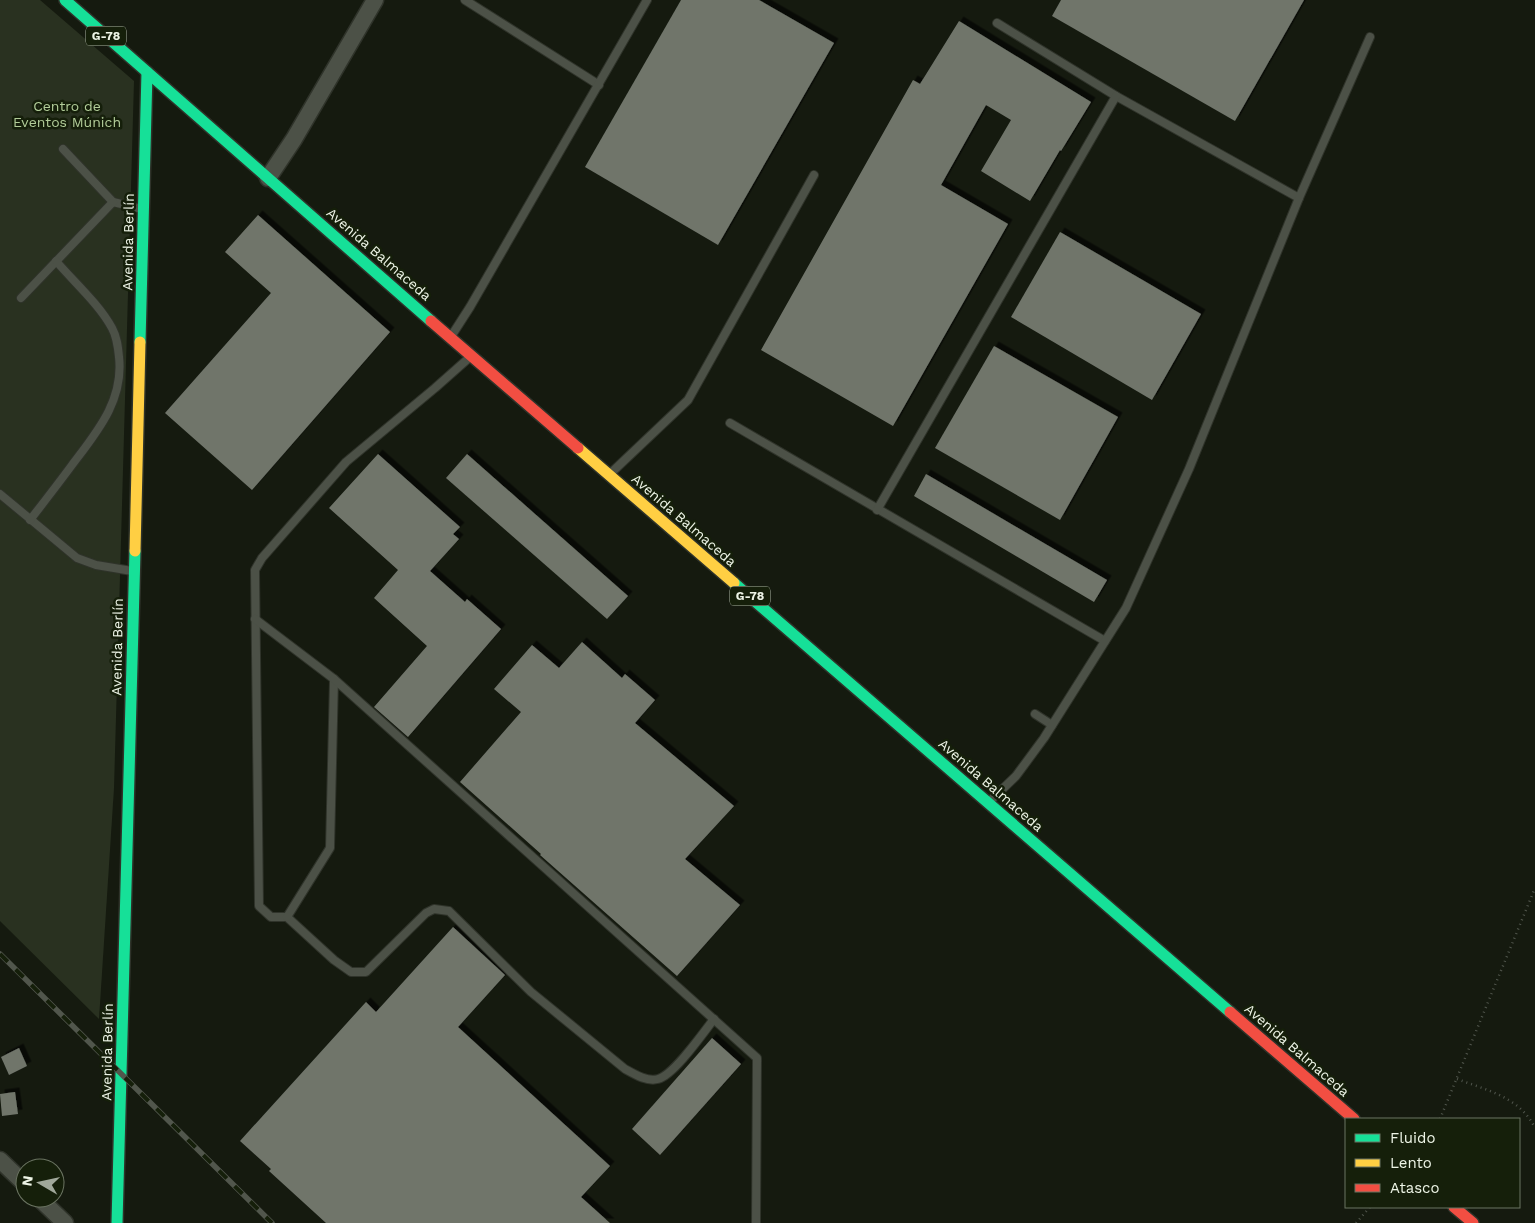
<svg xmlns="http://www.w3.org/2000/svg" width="1535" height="1223" font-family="'Work Sans',sans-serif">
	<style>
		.green { fill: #293120 }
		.building { fill: #70756b; filter: url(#shadow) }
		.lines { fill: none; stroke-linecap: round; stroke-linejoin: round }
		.lane-casing { stroke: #2f332a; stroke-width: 10 }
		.street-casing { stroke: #2f332a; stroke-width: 19 }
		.fast-casing { stroke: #2f332a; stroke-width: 14 }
		.slow-casing { stroke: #2f332a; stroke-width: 14 }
		.jam-casing { stroke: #2f332a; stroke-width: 14 }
		.path { stroke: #51564d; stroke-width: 2.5; stroke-dasharray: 1 4; stroke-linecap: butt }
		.lane { stroke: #4c5147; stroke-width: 8 }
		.street { stroke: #4c5147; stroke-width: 16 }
		.fast { stroke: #16e098; stroke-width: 11 }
		.slow { stroke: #ffcf43; stroke-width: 11 }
		.jam { stroke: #f24e42; stroke-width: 11 }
		.rail-casing { stroke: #51564c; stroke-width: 5.5 }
		.rail { stroke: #151f0a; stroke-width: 4; stroke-dasharray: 11; stroke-linecap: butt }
		.labels { text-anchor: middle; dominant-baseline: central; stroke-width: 5; stroke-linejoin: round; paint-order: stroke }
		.shield { fill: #151f0a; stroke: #acb4a4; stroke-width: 1 }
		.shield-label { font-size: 12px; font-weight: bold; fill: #edf4e6 }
		.park-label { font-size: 14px; fill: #b2cd99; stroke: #151f0a }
		.street-label { font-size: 14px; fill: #edf4e6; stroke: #151f0a }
	</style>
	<defs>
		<filter id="shadow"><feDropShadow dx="4.5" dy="-4.5" stdDeviation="0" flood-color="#0009"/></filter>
	</defs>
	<rect width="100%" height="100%" fill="#151a0f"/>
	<path class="green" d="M0,0h40l94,81 -20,707 -15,231 -99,-98z"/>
	<g class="building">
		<path d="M681,0h78l75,43 -116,202 -133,-78z"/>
		<path d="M1061,0h243l-69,121 -183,-105z"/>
		<path d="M959,21l132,81 -30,49 -1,-1 -30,51 -49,-30 30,-51 -25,-15 -45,80 67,39 -115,202 -132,-76 152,-270 7,4z"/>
		<path d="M258,215l132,117 -138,158 -87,-77 106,-120 -46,-41z"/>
		<path d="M1060,232l141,82 -49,86 -141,-83z"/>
		<path d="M994,346l124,71 -58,103 -125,-72z"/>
		<path d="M378,454l82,73 -7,7 6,5 -29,32 35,31 2,-3 34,30 -93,108 -34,-30 53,-61 -53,-48 24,-28 -69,-62z"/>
		<path d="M467,454l161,142 -21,23 -161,-141z"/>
		<path d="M926,474l181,106 -13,22 -180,-106z"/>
		<path d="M582,642l40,36 3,-4 30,26 -20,23 99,83 -49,53 55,46 -63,71 -137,-121 1,-1 -81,-72 61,-70 -27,-23 38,-44 27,23z"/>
		<path d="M453,927l52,48 -47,52 152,139 -29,31 29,26h-284l-57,-52 2,-2 -31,-28 126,-139 10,10z"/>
		<path d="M712,1038l29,26 -81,91 -28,-26z"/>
		<path d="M19,1048l8,18 -18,9 -8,-18z"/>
		<path d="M15,1092l3,22 -16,2 -2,-22z"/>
	</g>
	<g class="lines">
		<defs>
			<g id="lane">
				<path d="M465,0l134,85"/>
				<path d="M997,23l119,73 183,102"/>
				<path d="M63,149l50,53 29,7"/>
				<path d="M21,298l92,-96"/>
				<path d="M452,335l18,-28 177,-307"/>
				<path d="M470,357l-35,31 -89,74 -84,96 -7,12 4,336 12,11h16l47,43 17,12h15l60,-59 8,-4 15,2 82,81 94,77c9,5 22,13 33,10 16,-4 45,-46 56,-60"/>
				<path d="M730,423l375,218"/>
				<path d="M612,472l76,-72 126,-225"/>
				<path d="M0,494l77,64 19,7 36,6"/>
				<path d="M877,510l239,-414"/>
				<path d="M30,520c14,-18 28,-36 42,-55 24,-32 52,-64 47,-108 -1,-10 -2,-20 -7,-29 -13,-24 -38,-46 -56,-67"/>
				<path d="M255,619l79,60 -4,169 -43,69"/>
				<path d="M334,679l423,379 -1,165"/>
				<path d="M1035,714l17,11"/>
				<path d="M990,801l26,-25 28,-38 82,-130 63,-139 110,-271 71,-161"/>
			</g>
			<g id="street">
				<path d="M268,178l26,-39 81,-139"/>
				<path d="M0,1160l25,24"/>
				<path d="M39,1198l26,25"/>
			</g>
			<g id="fast">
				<path d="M65,0l366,321"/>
				<path d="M140,342l7,-270"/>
				<path d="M734,583l496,429"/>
				<path d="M117,1223l18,-672"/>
			</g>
			<g id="slow">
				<path d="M578,448l156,135"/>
				<path d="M135,551l5,-209"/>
			</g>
			<g id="jam">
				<path d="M431,321l147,127"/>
				<path d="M1230,1012l124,107"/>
				<path d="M1454,1207l19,16"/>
			</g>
		</defs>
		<use href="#lane" class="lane-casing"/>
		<use href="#street" class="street-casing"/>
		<use href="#fast" class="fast-casing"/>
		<use href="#slow" class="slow-casing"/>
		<use href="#jam" class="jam-casing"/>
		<g class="path">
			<path d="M1457,1079c29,11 63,18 78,49"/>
			<path d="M1440,1119l95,-231"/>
			<path d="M1356,1223l14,-16"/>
		</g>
		<use href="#lane" class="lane"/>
		<use href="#street" class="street"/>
		<use href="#fast" class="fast"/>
		<use href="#slow" class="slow"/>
		<use href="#jam" class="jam"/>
		<defs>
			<path id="rail" d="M0,954l272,269"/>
		</defs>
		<use href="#rail" class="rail-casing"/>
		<use href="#rail" class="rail"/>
	</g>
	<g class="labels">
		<g class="shield">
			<rect x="86" y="26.5" width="40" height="19" rx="4"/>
			<rect x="730" y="586.5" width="40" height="19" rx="4"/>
		</g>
		<g class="shield-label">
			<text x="106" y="36">G-78</text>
			<text x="750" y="596">G-78</text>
		</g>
		<g class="park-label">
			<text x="67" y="106">Centro de<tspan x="67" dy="16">Eventos Múnich</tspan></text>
		</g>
		<g class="street-label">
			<text transform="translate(128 242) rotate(-89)">Avenida Berlín</text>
			<text transform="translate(379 254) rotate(41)">Avenida Balmaceda</text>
			<text transform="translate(684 520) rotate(41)">Avenida Balmaceda</text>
			<text transform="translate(117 647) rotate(-89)">Avenida Berlín</text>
			<text transform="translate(991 785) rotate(41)">Avenida Balmaceda</text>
			<text transform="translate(1297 1050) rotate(41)">Avenida Balmaceda</text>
			<text transform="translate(107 1052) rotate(-89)">Avenida Berlín</text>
		</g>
	</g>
	<rect x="1345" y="1118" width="175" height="90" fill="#151f0a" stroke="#6b7462"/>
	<rect x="1355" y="1134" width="25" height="8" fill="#16e098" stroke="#6b7462"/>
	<text x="1390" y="1143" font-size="15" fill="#edf4e6">Fluido</text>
	<rect x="1355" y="1159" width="25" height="8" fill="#ffcf43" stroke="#6b7462"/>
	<text x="1390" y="1168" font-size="15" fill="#edf4e6">Lento</text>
	<rect x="1355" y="1184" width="25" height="8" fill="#f24e42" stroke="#6b7462"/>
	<text x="1390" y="1193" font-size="15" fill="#edf4e6">Atasco</text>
	<g transform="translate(40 1183) rotate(279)"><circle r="24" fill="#151f0a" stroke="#6b7462"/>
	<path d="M0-4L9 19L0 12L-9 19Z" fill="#a1a89b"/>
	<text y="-8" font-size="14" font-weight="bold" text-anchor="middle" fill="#edf4e6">N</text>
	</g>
</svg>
